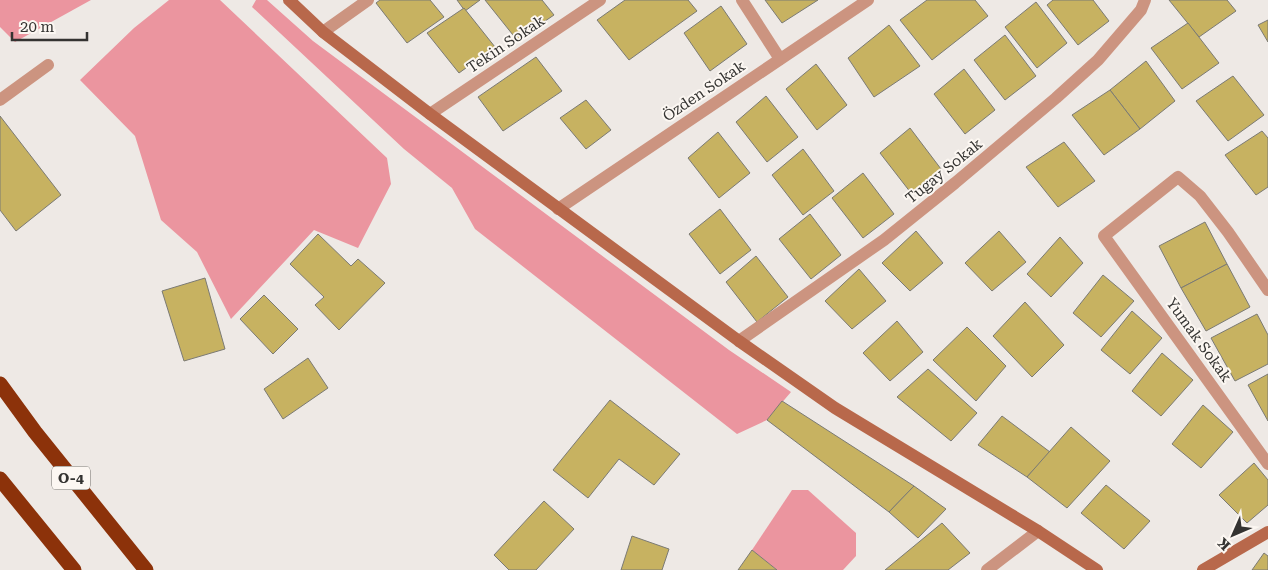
<svg xmlns="http://www.w3.org/2000/svg" width="1268" height="570" font-family="'Roboto Serif',serif">
	<style>
		.forest { fill: #eb959f }
		.building { fill: #c7b261; stroke: #7b7a74 }
		.lines { fill: none; stroke-linecap: round; stroke-linejoin: round }
		.lane { stroke: #cc9480; stroke-width: 12 }
		.street { stroke: #cc9480; stroke-width: 12 }
		.secondary { stroke: #b8684b; stroke-width: 12 }
		.highway { stroke: #8c320a; stroke-width: 15 }
		.labels { text-anchor: middle; dominant-baseline: central; stroke-width: 4; stroke-linejoin: round; paint-order: stroke }
		.shield { fill: #fcf7f2; stroke: #706e6b; stroke-width: 1 }
		.shield-label { font-size: 14px; font-weight: bold; fill: #343331 }
		.street-label { font-size: 15px; fill: #343331; stroke: #fcf7f2 }
	</style>
	<rect width="100%" height="100%" fill="#eee9e5"/>
	<g class="forest">
		<path d="M0,0h91l-76,42 -15,-15z"/>
		<path d="M169,0h51l167,158 4,26 -33,64 -44,-18 -83,89 -34,-67 -36,-32 -26,-84 -55,-56 54,-52z"/>
		<path d="M256,0h11l46,41 416,309 62,42 -24,28 -30,14 -262,-205 -23,-41 -48,-39 -152,-142z"/>
		<path d="M792,490h16l48,43v23l-13,14h-66l-25,-20z"/>
	</g>
	<g class="building">
		<path d="M380,0h50l14,17 -37,26 -31,-40z"/>
		<path d="M457,0h23l-15,11z"/>
		<path d="M485,0h57l12,15 -37,25z"/>
		<path d="M625,0h63l9,11 -68,49 -32,-40z"/>
		<path d="M765,0h53l-36,23z"/>
		<path d="M927,0h48l13,16 -56,44 -32,-40z"/>
		<path d="M1053,0h40l16,21 -31,24 -31,-40z"/>
		<path d="M1169,0h58l9,11 -37,26z"/>
		<path d="M1036,2l31,41 -30,25 -32,-41z"/>
		<path d="M721,6l26,38 -37,27 -26,-38z"/>
		<path d="M464,8l31,39 -36,26 -32,-40z"/>
		<path d="M1268,20v22l-10,-17z"/>
		<path d="M1188,23l31,40 -37,26 -31,-41z"/>
		<path d="M889,25l31,41 -46,31 -26,-39z"/>
		<path d="M1005,35l31,41 -31,24 -31,-40z"/>
		<path d="M536,57l26,34 -59,40 -25,-34z"/>
		<path d="M1146,61l29,40 -35,28 -30,-39z"/>
		<path d="M816,64l31,41 -30,25 -31,-41z"/>
		<path d="M964,69l31,41 -30,24 -31,-40z"/>
		<path d="M1233,76l31,39 -36,26 -32,-40z"/>
		<path d="M1110,90l30,39 -36,26 -32,-40z"/>
		<path d="M766,96l32,41 -31,25 -31,-40z"/>
		<path d="M586,100l25,30 -25,19 -26,-31z"/>
		<path d="M0,116l61,79 -45,36 -16,-21z"/>
		<path d="M910,128l31,41 -30,24 -31,-40z"/>
		<path d="M1262,131l6,7v49l-12,8 -31,-40z"/>
		<path d="M718,132l32,41 -31,25 -31,-40z"/>
		<path d="M1064,142l31,39 -37,26 -32,-40z"/>
		<path d="M803,149l31,42 -31,24 -31,-40z"/>
		<path d="M863,173l31,41 -31,24 -31,-40z"/>
		<path d="M720,209l31,41 -31,24 -31,-40z"/>
		<path d="M810,214l31,41 -30,24 -32,-40z"/>
		<path d="M1205,222l22,42 -46,24 -22,-42z"/>
		<path d="M916,231l27,32 -33,28 -28,-28z"/>
		<path d="M999,231l27,31 -34,29 -27,-28z"/>
		<path d="M318,234l33,32 7,-7 27,24 -46,47 -24,-25 9,-8 -34,-33z"/>
		<path d="M1060,237l23,26 -32,34 -24,-23z"/>
		<path d="M756,256l32,41 -31,25 -31,-40z"/>
		<path d="M1227,264l23,43 -44,24 -25,-43z"/>
		<path d="M859,269l27,32 -34,28 -27,-28z"/>
		<path d="M1103,275l31,26 -33,36 -28,-24z"/>
		<path d="M205,278l20,71 -41,12 -22,-70z"/>
		<path d="M264,295l34,34 -25,25 -33,-35z"/>
		<path d="M1025,302l39,43 -32,32 -39,-41z"/>
		<path d="M1132,311l30,27 -32,36 -29,-24z"/>
		<path d="M1257,314l11,21v29l-33,17 -24,-43z"/>
		<path d="M897,321l26,31 -33,29 -27,-28z"/>
		<path d="M967,327l39,39 -30,35 -43,-41z"/>
		<path d="M1162,353l31,27 -32,36 -29,-25z"/>
		<path d="M308,358l20,30 -45,31 -19,-30z"/>
		<path d="M928,369l49,44 -26,28 -54,-44z"/>
		<path d="M1268,374v47l-20,-36z"/>
		<path d="M610,400l70,54 -26,31 -35,-26 -31,39 -35,-28z"/>
		<path d="M782,401l132,85 -25,26 -122,-92z"/>
		<path d="M1203,405l30,27 -32,36 -29,-24z"/>
		<path d="M1002,416l48,36 -23,25 -49,-32z"/>
		<path d="M1071,427l39,34 -43,47 -40,-31z"/>
		<path d="M1254,463l14,17v25l-21,18 -28,-28z"/>
		<path d="M1106,485l44,36 -26,28 -43,-36z"/>
		<path d="M914,486l32,23 -28,29 -29,-26z"/>
		<path d="M544,501l30,28 -38,41h-27l-15,-15z"/>
		<path d="M942,523l28,30 -22,17h-63z"/>
		<path d="M632,536l37,13 -7,21h-41z"/>
		<path d="M752,550l25,20h-39z"/>
		<path d="M1264,553l4,3v14h-16z"/>
	</g>
	<g class="lines">
		<path class="lane" d="M0,100l48,-35"/>
		<g class="street">
			<path d="M742,0l38,59"/>
			<path d="M323,32l45,-32"/>
			<path d="M430,114l170,-114"/>
			<path d="M558,209l310,-209"/>
			<path d="M1268,290l-40,-58 -28,-36 -22,-19 -74,59 164,228"/>
			<path d="M739,341l145,-101 71,-57 101,-85 42,-38 43,-50 4,-10"/>
			<path d="M987,570l51,-39"/>
		</g>
		<g class="secondary">
			<path d="M289,0l34,32 107,82 309,227 96,67 203,123 59,39"/>
			<path d="M1203,570l65,-38"/>
		</g>
		<g class="highway">
			<path d="M0,384l35,48 111,138"/>
			<path d="M0,479l74,91"/>
		</g>
	</g>
	<g class="labels">
		<rect class="shield" x="52" y="466.5" width="38" height="23" rx="4"/>
		<g class="shield-label">
			<text x="71" y="478">O-4</text>
		</g>
		<g class="street-label">
			<text transform="translate(506 44) rotate(-34)">Tekin Sokak</text>
			<text transform="translate(704 91) rotate(-34)">Özden Sokak</text>
			<text transform="translate(944 171) rotate(-39)">Tugay Sokak</text>
			<text transform="translate(1199 340) rotate(54)">Yumak Sokak</text>
		</g>
	</g>
	<g transform="translate(1233 535) rotate(225)" stroke="#fcf7f2" stroke-width="4" paint-order="stroke">
	<path d="M0-4L9 19L0 12L-9 19Z" fill="#343331"/>
	<text y="-8" font-size="14" font-weight="bold" text-anchor="middle" fill="#343331">K</text>
	</g>
	<path d="M12 32v8h75v-8" fill="none" stroke="#343331" stroke-width="2.5"/>
	<text x="20" y="32" font-size="15" fill="#343331" stroke="#fcf7f2" stroke-width="4" paint-order="stroke">20 m</text>
</svg>
